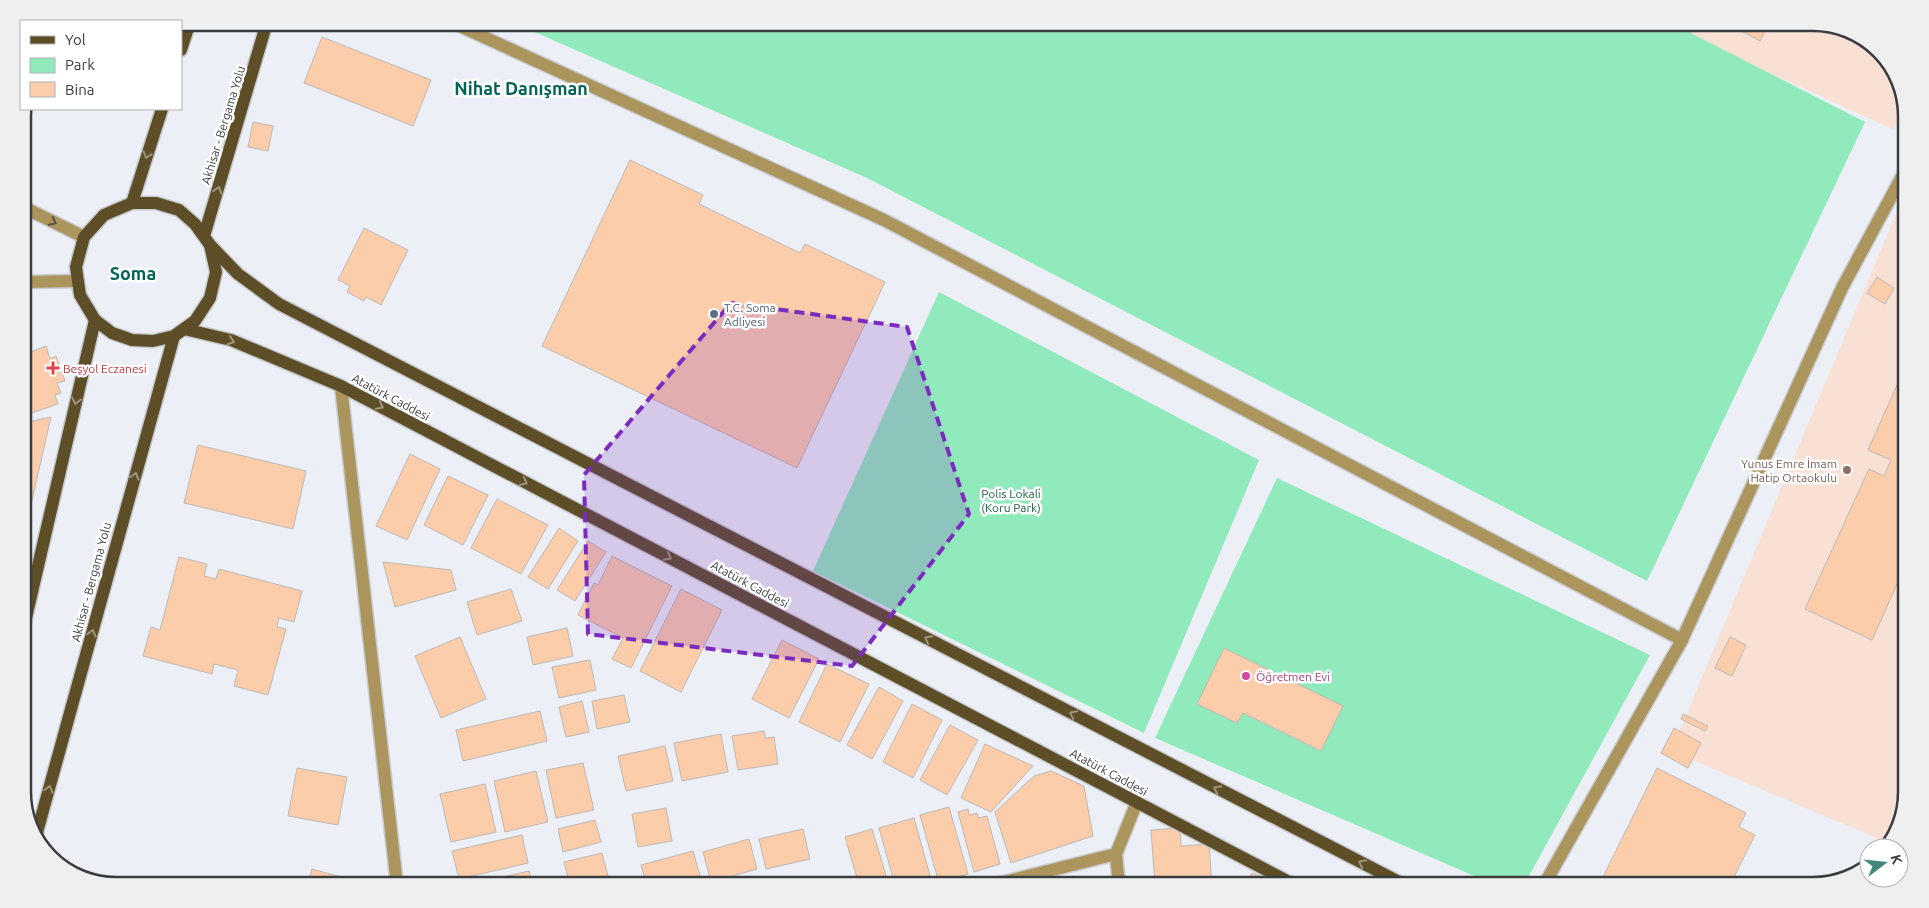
<svg xmlns="http://www.w3.org/2000/svg" width="1929" height="908" font-family="Ubuntu,sans-serif">
	<style>
		.education { fill: #f8e0d5 }
		.green { fill: #91eabb }
		.building { fill: #fbcdab; stroke: #beb8b4 }
		.lines { fill: none; stroke-linecap: round; stroke-linejoin: round }
		.minor-casing { stroke: #c8ccd1; stroke-width: 15 }
		.major-casing { stroke: #c8ccd1; stroke-width: 15 }
		.minor { stroke: #ab955d; stroke-width: 12 }
		.major { stroke: #5d4e27; stroke-width: 12 }
		.oneway { stroke: #9e957d }
		.oneway2 { stroke: #565246 }
		.marked { fill: #7b2cbf; fill-opacity: 0.2; stroke: #7b2cbf; stroke-width: 4; stroke-dasharray: 10 6; stroke-linejoin: round }
		.service-dot { fill: #5c6f8a; stroke: #fff; stroke-width: 2 }
		.health-dot { fill: #e0444e; stroke: #fff; stroke-width: 2 }
		.education-dot { fill: #8d6e63; stroke: #fff; stroke-width: 2 }
		.hotel-dot { fill: #d1479c; stroke: #fff; stroke-width: 2 }
		.labels { text-anchor: middle; dominant-baseline: central; stroke-width: 5; stroke-linejoin: round; paint-order: stroke }
		.street-label { font-size: 12px; fill: #3a3c3e; stroke: #fff }
		.service-label { font-size: 12px; fill: #4e5e75; stroke: #fff; text-anchor: start }
		.health-label { font-size: 12px; fill: #be3a42; stroke: #fff; text-anchor: start }
		.education-label { font-size: 12px; fill: #785e54; stroke: #fff; text-anchor: end }
		.park-label { font-size: 12px; fill: #1c6343; stroke: #fff }
		.hotel-label { font-size: 12px; fill: #b23c85; stroke: #fff; text-anchor: start }
		.district-label { font-size: 18px; font-weight: bold; fill: #036357; stroke: #fff }
		.rim { fill: none; stroke: #3a3c3e; stroke-width: 2.5 }
	</style>
	<rect width="100%" height="100%" fill="#ecf0f6"/>
	<g class="education">
		<path d="M1813,22l41,10 37,32 15,44 -12,22 -233,-107z"/>
		<path d="M1906,190v602l-9,41 -9,10 -217,-92z"/>
	</g>
	<g class="green">
		<path d="M514,23h1157l194,99 -218,459 -780,-403z"/>
		<path d="M939,292l320,168 -115,273 -331,-162z"/>
		<path d="M1277,478l373,177 -126,230h-29l-340,-147z"/>
	</g>
	<g class="building">
		<path d="M1671,22h24l-5,11z"/>
		<path d="M1725,22h44l-9,19z"/>
		<path d="M322,37l109,43 -18,46 -109,-43z"/>
		<path d="M253,122l20,4 -5,25 -20,-4z"/>
		<path d="M630,160l73,35 -4,9 101,49 5,-9 80,38 -88,186 -255,-122z"/>
		<path d="M364,228l44,22 -27,55 -15,-8 -2,4 -17,-9 3,-6 -12,-6z"/>
		<path d="M1877,277l17,11 -9,16 -18,-11z"/>
		<rect x="23" y="327" width="6" height="20"/>
		<path d="M46,346l4,13 6,-3 9,25 -8,2 4,10 -6,2 3,9 -35,12v-61z"/>
		<path d="M1906,365v199l-34,76 -67,-31 64,-140 15,7 7,-16 -23,-10z"/>
		<path d="M51,417l-21,92 -7,-2v-84z"/>
		<path d="M198,445l108,26 -13,58 -109,-26z"/>
		<path d="M410,454l30,15 -33,71 -31,-14z"/>
		<path d="M448,476l40,19 -25,50 -39,-20z"/>
		<path d="M497,499l51,26 -27,49 -50,-26z"/>
		<path d="M559,528l19,13 -30,48 -20,-12z"/>
		<path d="M588,541l18,11 -31,49 -18,-11z"/>
		<path d="M23,556h5l-5,16z"/>
		<path d="M612,556l60,30 -41,82 -19,-9 11,-21 -45,-23 16,-32 4,2z"/>
		<path d="M179,557l28,7 -3,12 12,3 3,-10 83,22 -8,31 -15,-4 -2,9 9,2 -18,66 -34,-9 4,-16 -24,-6 -2,10 -69,-18 8,-29 9,3z"/>
		<path d="M383,562l68,8 5,20 -61,17z"/>
		<path d="M511,589l11,32 -45,14 -10,-33z"/>
		<path d="M681,589l41,21 -41,82 -41,-21z"/>
		<path d="M567,628l6,28 -40,9 -6,-28z"/>
		<path d="M460,637l26,62 -45,19 -26,-62z"/>
		<path d="M1730,637l16,8 -14,31 -17,-8z"/>
		<path d="M782,640l37,19 -30,59 -37,-19z"/>
		<path d="M1224,648l119,58 -22,45 -78,-38 -6,10 -40,-19z"/>
		<path d="M590,660l6,30 -37,8 -7,-31z"/>
		<path d="M827,664l42,20 -29,58 -41,-20z"/>
		<path d="M879,687l24,14 -31,58 -25,-14z"/>
		<path d="M624,695l6,27 -33,7 -5,-28z"/>
		<path d="M582,701l7,31 -23,5 -7,-30z"/>
		<path d="M912,704l30,16 -29,58 -30,-16z"/>
		<path d="M540,711l7,30 -84,20 -7,-31z"/>
		<path d="M1683,714l25,12 -3,5 -24,-12z"/>
		<path d="M950,725l28,15 -31,55 -27,-15z"/>
		<path d="M1674,728l27,15 -13,25 -27,-15z"/>
		<path d="M764,731l1,7 9,-1 4,27 -40,6 -6,-34z"/>
		<path d="M721,734l7,38 -46,9 -8,-38z"/>
		<path d="M985,744l48,22 -42,46 -30,-14z"/>
		<path d="M665,746l8,35 -47,10 -8,-35z"/>
		<path d="M583,763l11,47 -38,8 -10,-48z"/>
		<path d="M297,768l50,9 -9,48 -50,-9z"/>
		<path d="M1657,768l89,45 -7,14 16,8 -25,50h-131z"/>
		<path d="M536,771l12,51 -43,10 -11,-51z"/>
		<path d="M1051,771l33,15 9,50 -82,27 -16,-51 39,-36z"/>
		<path d="M485,784l11,48 -45,10 -11,-48z"/>
		<path d="M949,807l19,67 -29,9 -19,-68z"/>
		<path d="M666,808l6,33 -34,6 -6,-33z"/>
		<path d="M968,809l1,6 8,-2 1,5 9,-2 13,48 -26,8 -16,-60z"/>
		<path d="M914,818l18,65 -9,2h-28l-16,-57z"/>
		<path d="M595,820l6,22 -38,10 -5,-23z"/>
		<path d="M1180,828l1,18 28,-2 3,41h-57l-4,-55z"/>
		<path d="M803,829l7,30 -44,10 -7,-30z"/>
		<path d="M872,829l17,56h-30l-14,-48z"/>
		<path d="M522,835l6,28 -69,16 -7,-28z"/>
		<path d="M749,839l8,30 -46,13 -8,-30z"/>
		<path d="M693,851l9,32 -11,2h-44l-6,-20z"/>
		<path d="M602,853l8,31 -40,1 -6,-23z"/>
		<path d="M312,869l40,11 -2,5h-43z"/>
		<path d="M529,871l4,14h-65z"/>
		<path d="M1252,873l28,12h-34z"/>
		<path d="M1084,877l2,8h-38z"/>
	</g>
	<g class="lines">
		<defs>
			<g id="minor">
				<path d="M451,22l433,198 798,420"/>
				<path d="M23,207l61,30"/>
				<path d="M23,282l55,-1"/>
				<path d="M341,386l56,499"/>
				<path d="M992,885l124,-31"/>
				<path d="M1119,885l-3,-31 21,-52"/>
				<path d="M1544,885l138,-245 160,-352 64,-119"/>
			</g>
			<g id="major">
				<path d="M181,50l9,-28"/>
				<path d="M132,203l30,-94"/>
				<path d="M204,236l63,-214"/>
				<path d="M210,245l28,29 41,30 1126,581"/>
				<path d="M184,329l47,11 110,46 954,499"/>
				<path d="M23,631l72,-311"/>
				<path d="M36,836l138,-500 21,-15 15,-23 6,-26 -6,-27 -15,-21 -16,-14 -23,-7h-24l-28,12 -20,22 -8,30 4,28 15,25 17,13 20,7 21,1 21,-5"/>
			</g>
		</defs>
		<use href="#minor" class="minor-casing"/>
		<use href="#major" class="major-casing"/>
		<use href="#minor" class="minor"/>
		<use href="#major" class="major"/>
	</g>
	<defs><path id="oneway-chevron" d="M-2-3.5L2.5 0L-2 3.5" fill="none" stroke-width="1.6" stroke-linecap="round" stroke-linejoin="round" transform="scale(1.25)"/></defs>
	<g class="oneway">
		<use href="#oneway-chevron" transform="translate(147 155) rotate(108)"/>
		<use href="#oneway-chevron" transform="translate(218 190) rotate(-73)"/>
		<use href="#oneway-chevron" transform="translate(231 341) rotate(18)"/>
		<use href="#oneway-chevron" transform="translate(76 401) rotate(103)"/>
		<use href="#oneway-chevron" transform="translate(380 406) rotate(28)"/>
		<use href="#oneway-chevron" transform="translate(135 476) rotate(-75)"/>
		<use href="#oneway-chevron" transform="translate(524 482) rotate(28)"/>
		<use href="#oneway-chevron" transform="translate(668 557) rotate(28)"/>
		<use href="#oneway-chevron" transform="translate(92 633) rotate(-75)"/>
		<use href="#oneway-chevron" transform="translate(928 639) rotate(-153)"/>
		<use href="#oneway-chevron" transform="translate(1073 714) rotate(-153)"/>
		<use href="#oneway-chevron" transform="translate(49 789) rotate(-75)"/>
		<use href="#oneway-chevron" transform="translate(1217 789) rotate(-153)"/>
		<use href="#oneway-chevron" transform="translate(1362 863) rotate(-153)"/>
	</g>
	<use class="oneway2" href="#oneway-chevron" transform="translate(53 222) rotate(26)"/>
	<path class="marked" d="M731,303l176,24 62,187 -117,152 -264,-32 -4,-159z"/>
	<circle class="service-dot" cx="714" cy="314" r="5"/>
	<path class="health-dot" d="M50.5 360.5h5v5h5v5h-5v5h-5v-5h-5v-5h5z"/>
	<circle class="education-dot" cx="1847" cy="470" r="5"/>
	<circle class="hotel-dot" cx="1246" cy="676" r="5"/>
	<g class="labels">
		<g class="street-label">
			<text transform="translate(223 125) rotate(-73)">Akhisar - Bergama Yolu</text>
			<text transform="translate(391 397) rotate(28)">Atatürk Caddesi</text>
			<text transform="translate(91 582) rotate(-75)">Akhisar - Bergama Yolu</text>
			<text transform="translate(750 584) rotate(28)">Atatürk Caddesi</text>
			<text transform="translate(1109 772) rotate(28)">Atatürk Caddesi</text>
		</g>
		<g class="service-label">
			<text x="724" y="307">T.C. Soma<tspan x="724" dy="14">Adliyesi</tspan></text>
		</g>
		<g class="health-label">
			<text x="63" y="368">Beşyol Eczanesi</text>
		</g>
		<g class="education-label">
			<text x="1837" y="463">Yunus Emre İmam<tspan x="1837" dy="14">Hatip Ortaokulu</tspan></text>
		</g>
		<g class="park-label">
			<text x="1011" y="493">Polis Lokali<tspan x="1011" dy="14">(Koru Park)</tspan></text>
		</g>
		<g class="hotel-label">
			<text x="1256" y="676">Öğretmen Evi</text>
		</g>
		<g class="district-label">
			<text x="521" y="88">Nihat Danışman</text>
			<text x="133" y="273">Soma</text>
		</g>
	</g>
	<path d="M0 0H1929V908H0ZM116 31H1813A85 85 0 0 1 1898 116V792A85 85 0 0 1 1813 877H116A85 85 0 0 1 31 792V116A85 85 0 0 1 116 31Z" fill="#efeff0" fill-rule="evenodd"/>
	<path class="rim" d="M116 31H1813A85 85 0 0 1 1898 116V792A85 85 0 0 1 1813 877H116A85 85 0 0 1 31 792V116A85 85 0 0 1 116 31Z"/>
	<rect x="20" y="20" width="162" height="90" fill="#ffffff" stroke="#b0b1b2"/>
	<rect x="30" y="36" width="25" height="8" fill="#5d4e27" stroke="#b0b1b2"/>
	<text x="65" y="45" font-size="15" fill="#3a3c3e">Yol</text>
	<rect x="30" y="58" width="25" height="15" fill="#91eabb" stroke="#b0b1b2"/>
	<text x="65" y="70" font-size="15" fill="#3a3c3e">Park</text>
	<rect x="30" y="82" width="25" height="15" fill="#fbcdab" stroke="#b0b1b2"/>
	<text x="65" y="95" font-size="15" fill="#3a3c3e">Bina</text>
	<g transform="translate(1884 863) rotate(74)"><circle r="24" fill="#ffffff" stroke="#b0b1b2"/>
	<path d="M0-4L9 19L0 12L-9 19Z" fill="#43877c"/>
	<text y="-8" font-size="14" font-weight="bold" text-anchor="middle" fill="#3a3c3e">K</text>
	</g>
</svg>
